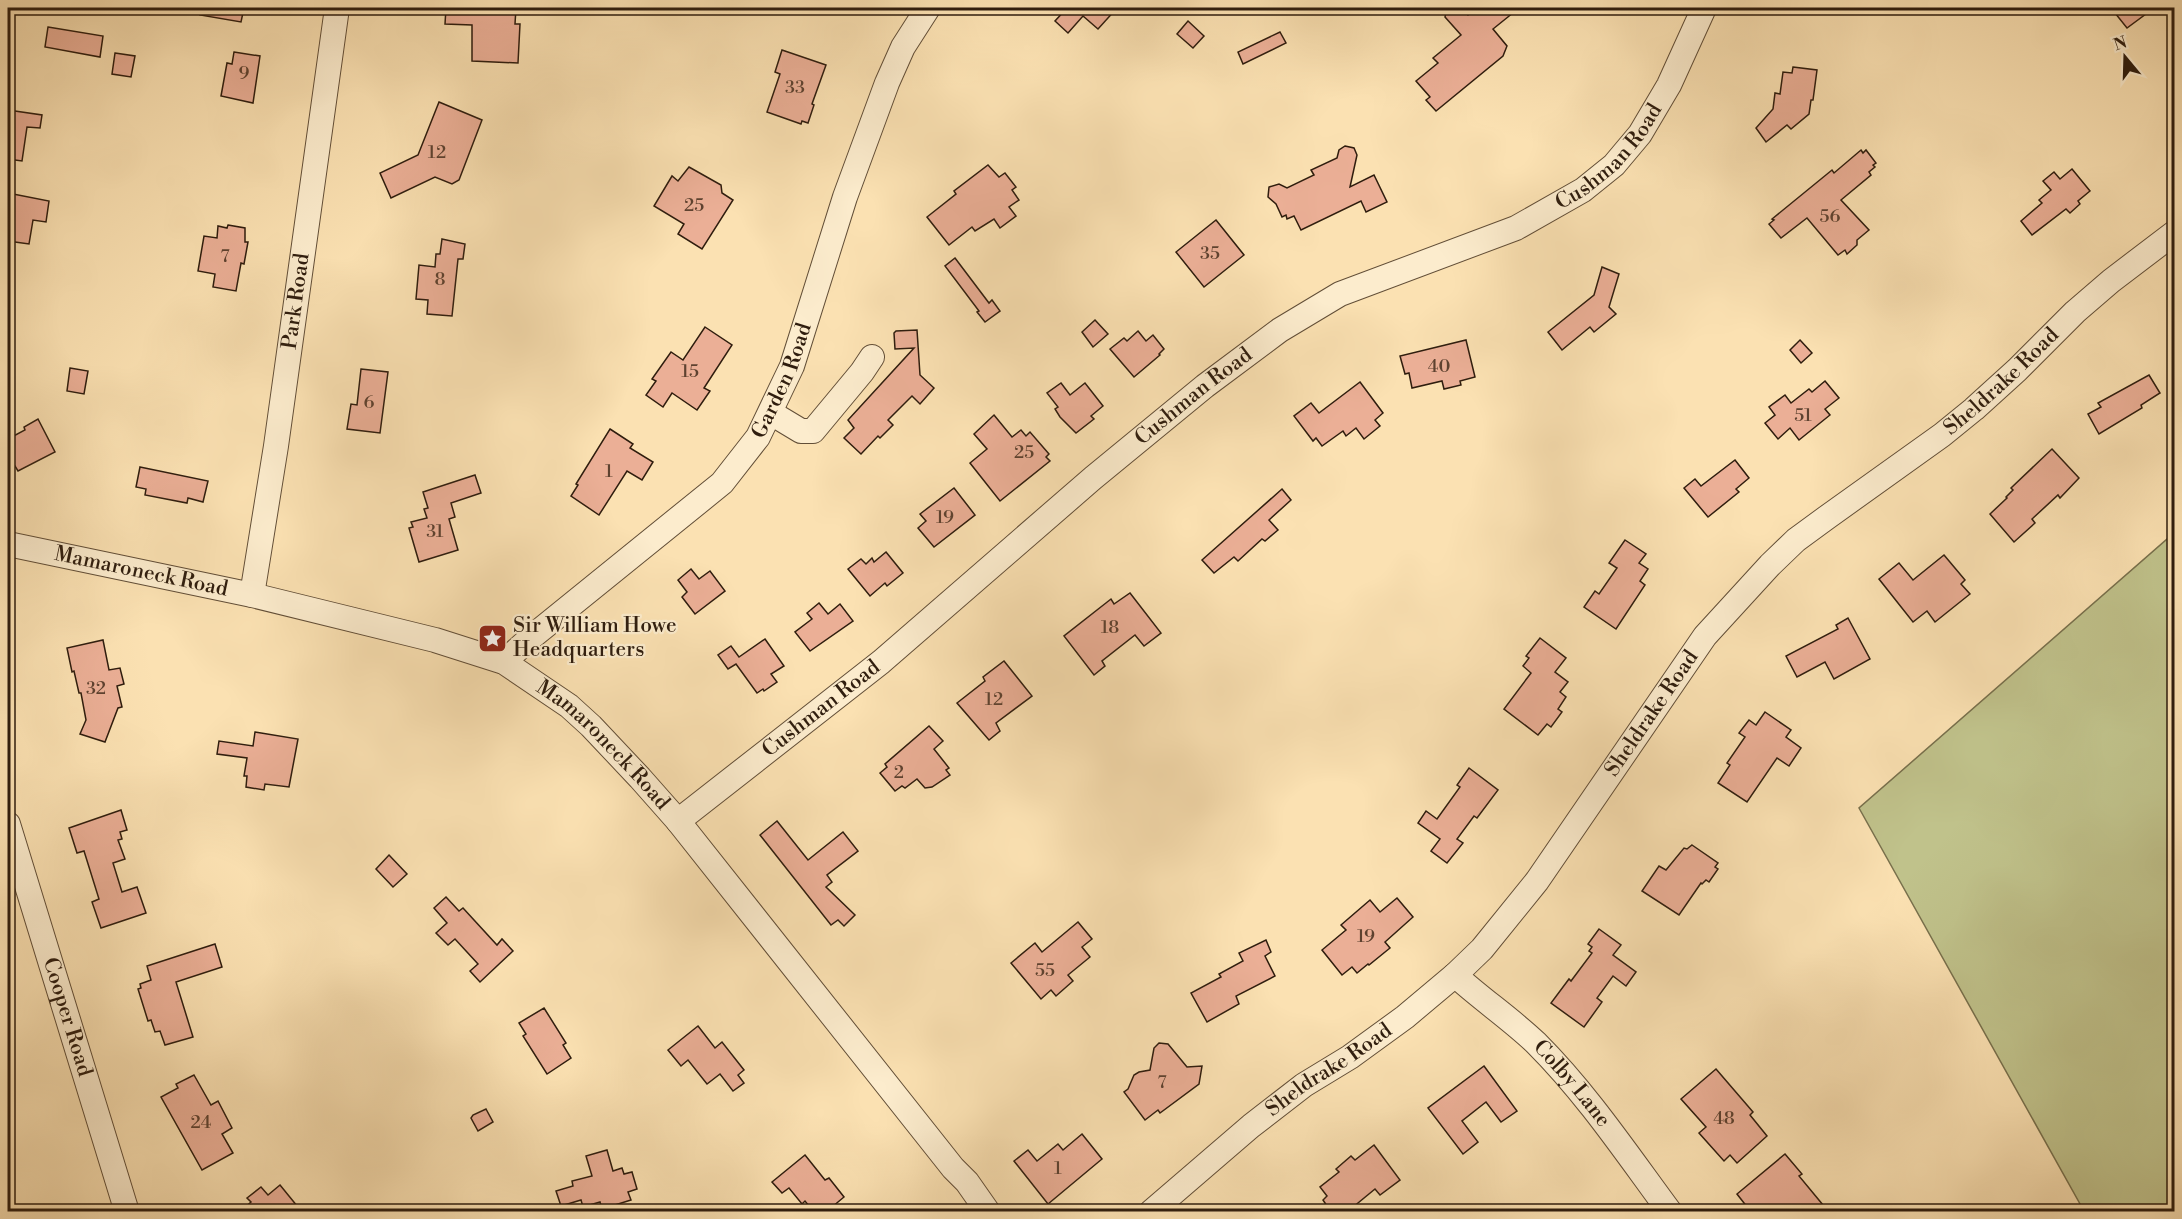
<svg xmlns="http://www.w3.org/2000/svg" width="2182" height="1219" font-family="'Libre Bodoni',serif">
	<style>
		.green { fill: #c0c28b; stroke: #78704c; stroke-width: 1.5 }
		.building { fill: #ebaf96; stroke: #2f1d0e; stroke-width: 1.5 }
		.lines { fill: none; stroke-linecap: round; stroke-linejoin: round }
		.minor-casing { stroke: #624e37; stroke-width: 26 }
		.minor { stroke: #fceccd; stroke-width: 24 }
		.labels { text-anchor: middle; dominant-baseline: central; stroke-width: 4.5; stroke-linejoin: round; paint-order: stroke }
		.number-label { font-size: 18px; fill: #5e4230 }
		.street-label { font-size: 21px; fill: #2f1d0e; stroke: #fceccd }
		.poi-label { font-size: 21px; fill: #2f1d0e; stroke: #fceccd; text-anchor: start }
	</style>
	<rect width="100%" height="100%" fill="#fbe1b2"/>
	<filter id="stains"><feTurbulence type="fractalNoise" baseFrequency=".00333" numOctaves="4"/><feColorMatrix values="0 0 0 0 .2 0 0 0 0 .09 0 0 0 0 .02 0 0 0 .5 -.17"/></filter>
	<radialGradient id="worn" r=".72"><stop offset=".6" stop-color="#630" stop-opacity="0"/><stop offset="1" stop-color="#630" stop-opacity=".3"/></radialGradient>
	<path class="green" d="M2174,533v678h-90l-225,-403z"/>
	<g class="building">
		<path d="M201,8h43l-3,14 -41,-7z"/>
		<path d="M446,8h70l-1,16h5l-2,39 -46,-2v-36l-27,-1z"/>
		<path d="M1067,8h50l-19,21 -15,-13 -15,17 -13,-12z"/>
		<path d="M1447,8h12l6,6 2,-1 1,2 10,-7h41l-26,21 14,17 -4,10 -67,55 -10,-11 4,-3 -14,-16 22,-18 -5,-5 28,-23 -16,-18z"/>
		<path d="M2111,8h43l-27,20z"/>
		<path d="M1188,21l16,15 -11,12 -16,-14z"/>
		<path d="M48,27l55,9 -3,21 -55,-10z"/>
		<path d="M1280,32l6,11 -43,21 -5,-12z"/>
		<path d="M782,50l44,15 -14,39 2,1 -6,18 -6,-2 -1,3 -34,-12 13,-38 -5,-2z"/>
		<path d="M234,52l26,4 -7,47 -32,-7 6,-33 5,1z"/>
		<path d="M115,53l20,3 -4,21 -19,-3z"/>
		<path d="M1793,67l24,3 -4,30h-2l-2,14 -18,15 -4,-4 -21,17 -10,-14 17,-19 2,-16 5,1 3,-22 9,1z"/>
		<path d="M439,102l43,18 -23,60 -7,4 -17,-7 -44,21 -11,-25 38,-18z"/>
		<path d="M8,110l34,5 -2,13 -13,-1 -5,34 -14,-2z"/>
		<path d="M1345,146l9,2 3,7 -7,32 24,-12 13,27 -21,10 -5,-11 -60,29 -7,-14 -7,3 -1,-4 -4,2 -6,-13 -8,-7 1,-10 10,-3 8,4 27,-13 -3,-5 26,-12 2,-8z"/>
		<path d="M1861,150l2,3 3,-3 10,13 -3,2 2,2 -6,5 2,3 -30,25 28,30 -12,10v5l-10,9 -2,-4 -7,5 -31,-37 -26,20 -12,-14 5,-4 -2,-1 60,-49 2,3z"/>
		<path d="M988,165l11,12 6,-4 11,14 -4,3 7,10 -10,7 7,9 -16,12 -6,-9 -19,12 -3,-4 -23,18 -22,-28 29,-23 -2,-3z"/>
		<path d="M689,167l32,18 1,8 11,7 -31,49 -24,-15 6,-10 -30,-18 18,-30 6,5z"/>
		<path d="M2072,169l18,22 -12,10 2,3 -10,9 -4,-4 -34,26 -11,-14 21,-18 -3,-3 12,-10 -8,-9 11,-9 6,7z"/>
		<path d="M8,193l41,8 -3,21 -13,-2 -4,24 -21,-3z"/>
		<path d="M1216,220l28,35 -40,32 -28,-35z"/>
		<path d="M228,225l17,3v14h3l-4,22 -3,-1 -5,28 -23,-4 2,-13 -17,-3 6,-35 13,2 1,-12 9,2z"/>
		<path d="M442,239l23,5 -2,15h-5l-6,57 -25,-2 1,-14 -12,-1 3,-34 16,2 1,-13h4z"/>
		<path d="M955,258l34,45 3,-3 8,11 -15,11 -8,-10 2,-1 -34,-45z"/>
		<path d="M1602,267l17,7 -10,33 7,7 -22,18 -4,-5 -28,23 -14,-18 46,-37z"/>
		<path d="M1095,320l13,14 -15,13 -11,-15z"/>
		<path d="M705,327l27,18 -28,43 6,3 -13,19 -25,-17 -9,14 -17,-12 10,-14 -4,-2 19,-27 12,8z"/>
		<path d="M917,330l3,45 14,13 -14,16 -8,-8 -24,24 5,5 -13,13 -2,-2 -17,18 -17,-16 10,-10 -6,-8 66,-72 -19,1 -1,-16 2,-2z"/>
		<path d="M1138,331l8,10 7,-6 11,14 -5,5 1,1 -26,22 -24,-28 14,-11 3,3z"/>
		<path d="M1466,340l9,37 -15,4 1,4 -17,4 -2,-8 -30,7 -3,-15 -4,1 -5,-18z"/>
		<path d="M1800,340l12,13 -11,10 -11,-13z"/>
		<path d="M70,368l18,3 -4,23 -17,-3z"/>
		<path d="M361,369l27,3 -8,61 -33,-4 4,-25 6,1z"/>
		<path d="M2149,375l11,18 -19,12 1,3 -43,26 -11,-20 13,-7 -3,-4z"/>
		<path d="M1825,381l14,17 -14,11 5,6 -31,25 -9,-12 -12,11 -13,-16 10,-8 -6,-8 16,-12 6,8 18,-14 3,3z"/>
		<path d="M1360,382l23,31 -8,7 5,6 -16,13 -8,-11 -10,8 -3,-5 -21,15 -6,-8 -3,3 -19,-25 17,-13 8,10z"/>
		<path d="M1061,383l9,12 15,-12 18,23 -12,10 3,3 -18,14 -16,-16 -5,-8 3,-2 -11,-14z"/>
		<path d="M994,415l18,22 9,-7 5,6 4,-4 19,22 -3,3 4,4 -50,40 -30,-38 17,-14 -13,-15z"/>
		<path d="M38,419l17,33 -37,19 -3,-5 -7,4v-31l17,-9 -1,-3z"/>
		<path d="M610,429l23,15 -3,4 23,14 -11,18 -15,-9 -28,44 -28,-19 7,-11 -2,-1z"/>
		<path d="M2052,449l27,29 -19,20 -2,-3 -26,24 3,4 -21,19 -24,-28 17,-16 -1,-1 7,-7 -2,-2z"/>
		<path d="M1735,460l14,18 -13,11 3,3 -31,25 -24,-29 11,-9 6,7z"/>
		<path d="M140,467l68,14 -5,21 -15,-4 -1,5 -42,-8 1,-6 -10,-2z"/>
		<path d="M475,475l6,18 -30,10 4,14 -6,2 9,31 -39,12 -10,-34 4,-1 -2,-5 16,-4 -3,-9 4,-1 -5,-16z"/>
		<path d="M954,488l21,27 -41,32 -16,-19 8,-7 -6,-7z"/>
		<path d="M1282,489l9,11 -22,20 9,10 -13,11 -3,-2 -24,22 -4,-4 -20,16 -12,-13z"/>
		<path d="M1625,540l21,14 -7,9 9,6 -8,12 5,4 -29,44 -32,-22 11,-16 4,3 18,-26 -8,-5z"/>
		<path d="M886,552l17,21 -16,13 -2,-3 -15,13 -22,-27 13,-10 5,5 6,-6 2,4z"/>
		<path d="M1944,555l21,25 -4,4 9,10 -35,28 -8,-11 -14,11 -34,-43 20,-16 14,17z"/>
		<path d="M691,569l8,10 11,-8 15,20 -30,23 -13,-17 5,-5 -9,-12z"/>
		<path d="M1130,593l31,40 -17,13 -9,-11 -33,26 3,5 -11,9 -30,-39 47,-37 3,5z"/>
		<path d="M819,603l9,11 12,-10 13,17 -43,30 -15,-19 17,-13 -5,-6z"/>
		<path d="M1848,618l22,41 -36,20 -9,-17 -28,15 -11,-21 52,-27 -2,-4z"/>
		<path d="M1540,638l26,20 -11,14 13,10 -8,10 6,5 -8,12 4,3 -11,15 -4,-3 -9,11 -34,-26 27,-36 -8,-7 6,-8 -3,-2z"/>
		<path d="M765,639l19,27 -13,8 6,8 -13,9 -1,-2 -6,4 -21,-29 -8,5 -10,-14 13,-9 8,11z"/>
		<path d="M103,640l6,30 11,-2 4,16 -7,2 5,21 -4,1 -13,34 -25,-8 6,-14 -5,-27h-2l-5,-22 -2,1 -5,-24z"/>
		<path d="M1004,661l28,35 -36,27 4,8 -11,9 -32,-37 28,-22 -2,-4z"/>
		<path d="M1765,712l26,18 -5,7 15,11 -12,18 -12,-8 -30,44 -29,-19 12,-18 -3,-2 18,-26 -6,-4 10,-13 7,5z"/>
		<path d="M929,726l14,15 -9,8 15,19 -3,2 4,5 -18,12 -7,1 -8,-9 -12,9 -3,-2 -7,5 -15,-18 7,-6 -2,-3z"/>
		<path d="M255,732l43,7 -9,48 -24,-3 -1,6 -18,-3 1,-11h-3l3,-18 -30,-4 2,-13 34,5z"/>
		<path d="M1469,768l29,22 -21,28 -3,-2 -17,23 6,4 -16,20 -16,-12 9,-12 -22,-16 8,-12 11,8 23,-32 -3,-2z"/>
		<path d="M121,810l6,20 -7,2 2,7 -4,1 7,19 -12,4 9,29 15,-5 9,26 -45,15 -9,-26 7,-3 -15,-48 -7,2 -8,-25z"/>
		<path d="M777,821l31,39 35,-28 15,19 -31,24 5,7 -6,5 29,28 -11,11 -6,-6 -7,5 -71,-90z"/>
		<path d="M1692,845l26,18 -3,4 3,2 -9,13 -3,-2 -4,4 -1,-1 -22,32 -37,-24 17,-25 7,4 18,-22 3,1z"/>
		<path d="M389,855l18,19 -14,13 -17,-18z"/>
		<path d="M446,897l13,14 4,-3 34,37 5,-6 11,12 -33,31 -10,-11 8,-7 -23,-25 -7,6 -12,-12 11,-10 -13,-15z"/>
		<path d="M1397,898l16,19 -28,25 5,6 -21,17 -1,-1 -11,9 -5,-6 -10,8 -20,-25 24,-20 -5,-5 29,-25 10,12z"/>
		<path d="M1078,922l14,17 -10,8 8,10 -22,18 5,6 -17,15 -5,-6 -10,9 -30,-36 24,-20 7,9z"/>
		<path d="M1599,929l22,16 -8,10 23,17 -10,14 -13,-10 -16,22 5,4 -18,25 -33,-24 18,-24 2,2 21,-28 -3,-2 3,-4 -4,-3z"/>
		<path d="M1266,940l5,12 -6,4 10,20 -39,20 3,8 -32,18 -16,-29 30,-16 -2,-3 24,-13 -4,-8z"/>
		<path d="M215,944l7,23 -46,15 17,55 -28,8 -5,-14 -5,1 -4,-12 -3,1 -10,-32 3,-1 -1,-4 11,-4 -4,-14z"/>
		<path d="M544,1008l22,35 -3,2 8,13 -24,16 -24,-38 3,-2 -7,-11z"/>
		<path d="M698,1026l17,22 7,-6 22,28 -6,5 6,8 -11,8 -13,-17 -13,10 -19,-24 -7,6 -13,-16z"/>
		<path d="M1159,1043l9,1 19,23 15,-1 -3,18 -39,29 -2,-3 -13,10 -21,-28 4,-3 6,-14 5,-3 11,-2 4,-22z"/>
		<path d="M1484,1066l33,45 -16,11 -15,-20 -24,19 16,21 -15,12 -35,-46z"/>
		<path d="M1716,1069l37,43 -3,3 17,21 -30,27 -7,-8 -6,6 -25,-28 7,-6 -25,-28z"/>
		<path d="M194,1075l17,30 7,-4 14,27 -10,6 11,19 -31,17 -41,-73 17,-9 -2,-4z"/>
		<path d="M486,1109l7,13 -15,9 -7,-13 2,-3z"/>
		<path d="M1082,1134l20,25 -54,45 -34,-43 14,-11 9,11 21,-17 5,6z"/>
		<path d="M1374,1145l26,35 -20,15 -5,-6 -28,23h-16l-8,-12 4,-4 -7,-9 19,-15 -3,-3 15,-13 4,4z"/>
		<path d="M607,1150l6,21 9,-3 2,6 8,-2 5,17 -9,3 3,8 -29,9 -2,-7 -17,5 -2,-7 -20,6 -5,-15 17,-5 -1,-5 20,-5 -6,-20z"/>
		<path d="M1785,1154l17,20 -3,2 24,29 -8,7h-64l-14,-18z"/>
		<path d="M805,1155l20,25 4,-2 15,19 -18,15h-12l-9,-11 -3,3 -13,-16 -7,5 -10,-11z"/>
		<path d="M280,1185l22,27h-62l11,-10 -4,-4 14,-11 7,8z"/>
	</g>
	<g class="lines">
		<defs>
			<g id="minor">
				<path d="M771,413l30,18h12l49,-59 10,-15"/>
				<path id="s1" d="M8,544l244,51 183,45 69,22 65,44 22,20 49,52 38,43 275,347 14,14 21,30"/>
				<path id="s2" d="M252,595l24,-149 61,-438"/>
				<path id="s3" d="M504,662l24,-22 194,-157 36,-46 34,-71 53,-169 42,-114 16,-36 25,-39"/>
				<path id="s4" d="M678,821l203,-159 212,-184 112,-92 75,-56 60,-36 176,-66 67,-38 31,-25 26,-31 29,-49 35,-77"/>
				<path id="s5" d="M8,824l119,388"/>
				<path id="s6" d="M1455,975c26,24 56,44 81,68 51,51 91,111 134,169"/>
				<path id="s7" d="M1151,1212l100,-86 53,-41 46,-28 55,-40 50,-42 27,-26 55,-68 168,-245 65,-71 26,-25 30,-22 116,-83 32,-26 43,-39 58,-58 36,-31 63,-48"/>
			</g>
		</defs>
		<use href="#minor" class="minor-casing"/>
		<use href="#minor" class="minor"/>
	</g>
	<defs>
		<symbol id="sight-square" viewBox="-11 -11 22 22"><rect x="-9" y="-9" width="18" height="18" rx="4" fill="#8f2418" stroke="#fceccd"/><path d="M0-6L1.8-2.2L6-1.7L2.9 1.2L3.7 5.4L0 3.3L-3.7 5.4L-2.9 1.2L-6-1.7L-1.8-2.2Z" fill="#fff"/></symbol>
	</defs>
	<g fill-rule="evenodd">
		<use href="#sight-square" x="476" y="622" width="33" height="33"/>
	</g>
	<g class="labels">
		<g class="number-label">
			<text x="244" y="73">9</text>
			<text x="795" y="87">33</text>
			<text x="437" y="152">12</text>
			<text x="694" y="205">25</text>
			<text x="1830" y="216">56</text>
			<text x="1210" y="253">35</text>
			<text x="225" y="256">7</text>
			<text x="440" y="279">8</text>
			<text x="1439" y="366">40</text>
			<text x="690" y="371">15</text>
			<text x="369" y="402">6</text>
			<text x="1803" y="415">51</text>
			<text x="1024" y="452">25</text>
			<text x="609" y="471">1</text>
			<text x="945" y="517">19</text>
			<text x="435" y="531">31</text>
			<text x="1110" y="627">18</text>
			<text x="96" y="688">32</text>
			<text x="994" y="699">12</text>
			<text x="899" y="772">2</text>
			<text x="1366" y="936">19</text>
			<text x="1045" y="970">55</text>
			<text x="1162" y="1082">7</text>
			<text x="1724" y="1118">48</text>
			<text x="201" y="1122">24</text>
			<text x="1058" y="1168">1</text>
		</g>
		<g class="street-label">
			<text stroke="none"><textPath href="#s4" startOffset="1154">Cushman Road</textPath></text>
			<text stroke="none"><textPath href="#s2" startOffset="297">Park Road</textPath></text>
			<text stroke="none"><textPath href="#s3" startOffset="402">Garden Road</textPath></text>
			<text stroke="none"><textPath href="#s7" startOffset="1200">Sheldrake Road</textPath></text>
			<text stroke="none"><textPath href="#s4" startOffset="668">Cushman Road</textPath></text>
			<text stroke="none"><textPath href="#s1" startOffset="136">Mamaroneck Road</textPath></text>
			<text stroke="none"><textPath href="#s4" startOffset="182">Cushman Road</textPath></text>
			<text stroke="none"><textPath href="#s7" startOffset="714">Sheldrake Road</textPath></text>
			<text stroke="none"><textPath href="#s1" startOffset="640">Mamaroneck Road</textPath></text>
			<text stroke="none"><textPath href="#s5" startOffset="202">Cooper Road</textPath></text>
			<text stroke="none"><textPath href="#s7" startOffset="228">Sheldrake Road</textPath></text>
			<text stroke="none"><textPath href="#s6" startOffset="160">Colby Lane</textPath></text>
		</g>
		<g class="poi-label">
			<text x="513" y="626">Sir William Howe<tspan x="513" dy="24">Headquarters</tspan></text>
		</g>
	</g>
	<rect width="2182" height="1219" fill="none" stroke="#fbe1b2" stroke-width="30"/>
	<rect x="9" y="9" width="2164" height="1201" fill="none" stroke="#2f1d0e" stroke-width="3"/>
	<rect x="15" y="15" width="2152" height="1189" fill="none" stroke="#2f1d0e" stroke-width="1.5"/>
	<g transform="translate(2125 57) rotate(341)" stroke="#fceccd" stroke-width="4.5" paint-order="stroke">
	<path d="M0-4.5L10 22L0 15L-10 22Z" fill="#2f1d0e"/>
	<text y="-9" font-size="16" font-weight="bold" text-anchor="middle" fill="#2f1d0e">N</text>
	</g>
	<rect width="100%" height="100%" filter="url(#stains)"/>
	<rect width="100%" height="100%" fill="url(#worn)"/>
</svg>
